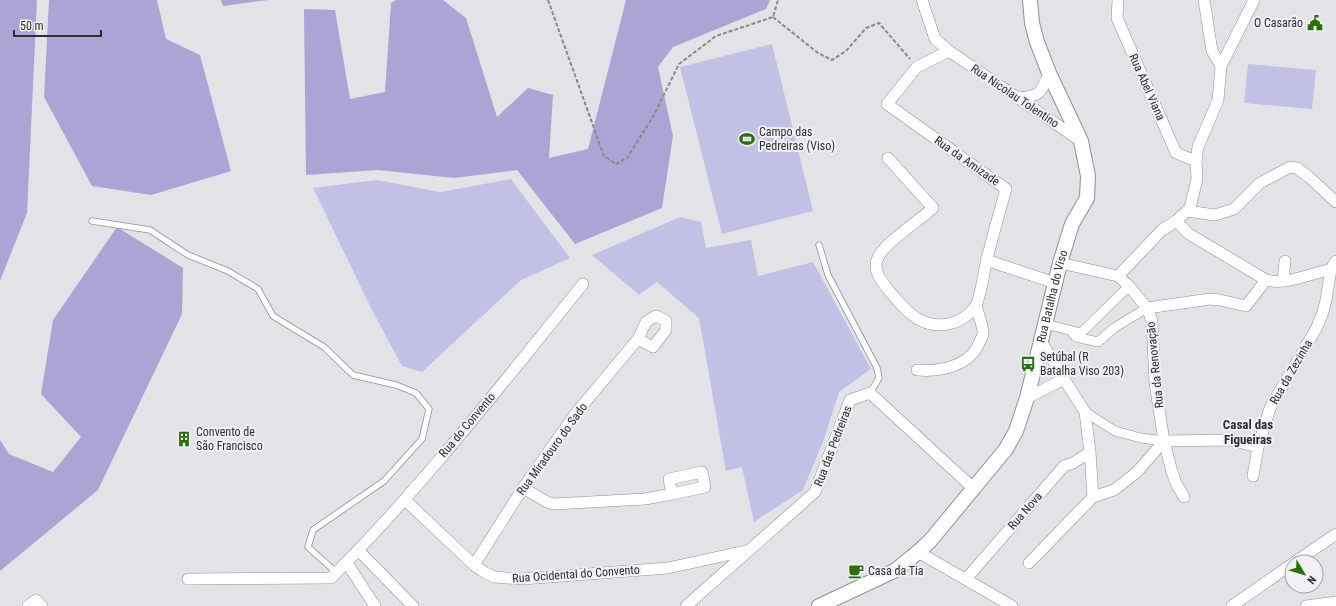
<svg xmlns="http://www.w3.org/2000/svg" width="1336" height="606" font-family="'Roboto Condensed',sans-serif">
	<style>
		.green { fill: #c3c0e5 }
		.forest { fill: #aaa5d5 }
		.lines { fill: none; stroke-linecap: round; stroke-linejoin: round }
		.service-casing { stroke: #909094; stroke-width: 7 }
		.pedestrian-casing { stroke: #909094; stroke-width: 10 }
		.minor-casing { stroke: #909094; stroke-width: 12 }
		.tertiary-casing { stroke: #909094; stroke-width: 16 }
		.path { stroke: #89898c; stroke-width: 2; stroke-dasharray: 4 2; stroke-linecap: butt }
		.service { stroke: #fff; stroke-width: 5.5 }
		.pedestrian { stroke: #fff; stroke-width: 9 }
		.minor { stroke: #fff; stroke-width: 11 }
		.tertiary { stroke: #fff; stroke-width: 14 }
		.labels { text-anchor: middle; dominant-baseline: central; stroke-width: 4; stroke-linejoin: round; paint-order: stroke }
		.poi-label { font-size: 12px; fill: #2e2e30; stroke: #f0f0f5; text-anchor: start }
		.street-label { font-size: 12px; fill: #2e2e30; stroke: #f0f0f5 }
		.neighbourhood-label { font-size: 13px; font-weight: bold; fill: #2e2e31; stroke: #f0f0f5 }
	</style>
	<rect width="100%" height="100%" fill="#e3e3e7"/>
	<g class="green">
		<path d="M772,44l41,167 -91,23 -42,-167z"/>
		<path d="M1248,64l68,6 -4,39 -68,-6z"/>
		<path d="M511,179l59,79 -49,22 -99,92 -20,-6 -30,-56 -59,-122 64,-8 63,12z"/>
		<path d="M680,217l21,5 5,26 45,-8 7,36 55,-14 58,107 -32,23 -15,47 -21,51 -49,32 -12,-55 -16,4 -27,-153 -42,-36 -18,13 -47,-40z"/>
	</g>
	<g class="forest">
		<path d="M0,0h37l-10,213 -27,68z"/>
		<path d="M49,0h108l9,39 34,16 31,116 -80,24 -59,-9 -48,-89z"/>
		<path d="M221,0h47l-45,6z"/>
		<path d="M396,0h47l23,18 31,99 31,-29 25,7 -4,63 39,-9 38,-149h144l-4,9 -93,38 -15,20 15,69 -11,72 -87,36 -58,-74 -63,8 -76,-8 -72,5 -2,-166 31,1 15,89 35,-7 6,-89z"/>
		<path d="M117,227l66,41 -1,46 -84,176 -98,81v-131l9,14 44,18 28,-35 -40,-43 12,-74z"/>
	</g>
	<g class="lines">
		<defs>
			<g id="service">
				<path d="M92,221l58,9 38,25 40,16 30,18 15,27 51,31 29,28 43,10 20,8 13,16 -7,30 -38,42 -71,49 -5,17 29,26"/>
				<path d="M819,245l9,30 49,93 2,10 -9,15"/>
			</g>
			<g id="pedestrian">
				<path d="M1045,324l36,9 48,-47"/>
				<path d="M1073,334l3,3 22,5 16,-14 33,-20"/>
				<path d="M1085,412l30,19 26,7 23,3"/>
			</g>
			<g id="minor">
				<path d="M922,0l13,39 14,12"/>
				<path d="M1118,0l-1,18 59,135 20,8"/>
				<path d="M1204,0l8,51 9,15"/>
				<path d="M1018,98c23,-2 22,-4 31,-25"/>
				<path d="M888,158l45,50c-14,13 -51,36 -56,52 -4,12 5,22 13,32 8,9 17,21 28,27 19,11 44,6 57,-12 5,-7 9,-34 11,-44 6,-25 13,-49 20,-74l-119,-85 30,-37 32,-16 132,90"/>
				<path d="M1187,211l28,4 19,-6 26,-26 30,-16 7,1 12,9 27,25"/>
				<path d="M1176,221l13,13 77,46c21,6 48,-9 70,-11"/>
				<path d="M986,260l69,23"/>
				<path d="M1060,263l58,13 11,10 18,22 5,13 3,62 9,58 8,31 4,11 8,14"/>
				<path d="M1118,276l44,-46 14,-9 14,-13 7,-29 -1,-18 2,-14 20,-47 3,-34 33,-66"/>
				<path d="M1283,281l2,-20"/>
				<path d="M1147,308l63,-9 10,1 26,6 20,-26"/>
				<path d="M917,370c24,2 54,-4 63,-29 1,-2 3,-6 3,-8 0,-7 -5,-20 -7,-27"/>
				<path d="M1064,379l21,33 5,40 3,45"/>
				<path d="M1027,398l37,-19 -23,-38"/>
				<path d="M1253,476l5,-29 12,-39 47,-81 6,-15 3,-12 5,-31 5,-8"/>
				<path d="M523,488l24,14 6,2 92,-5 27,-5 -3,-15 33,-7 3,15 -33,7"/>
				<path d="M405,500l69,65 10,7 10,5 28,2 146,-11 82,-18"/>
				<path d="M359,551l54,55"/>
				<path d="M918,552l94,54"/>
				<path d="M1295,562l41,-28"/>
				<path d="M347,563l28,43"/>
				<path d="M1029,563l64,-66 21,-7 23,-18 27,-31 66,-1 28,7"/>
				<path d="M474,565l49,-77 53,-75 62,-74 8,-17 10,-6 10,5v9l-13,17 -15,-8"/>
				<path d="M188,579l143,-1c91,-91 171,-194 252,-294"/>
				<path d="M966,579l98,-113 9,-3 17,-11"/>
				<path d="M28,606l8,-6 6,6"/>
				<path d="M686,606l129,-114 35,-92 20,-7 103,95"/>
				<path d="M1232,606l60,-42"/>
				<path d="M1306,606l30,-4"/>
			</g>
			<g id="tertiary">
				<path id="s1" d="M819,606l77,-36 22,-18 12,-11 76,-92 10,-18 11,-33 33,-135 12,-39 15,-26 1,-22 -7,-35 -32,-68 -12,-31 -5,-19 -2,-23"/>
			</g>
		</defs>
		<use href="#service" class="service-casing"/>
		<use href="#pedestrian" class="pedestrian-casing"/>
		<use href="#minor" class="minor-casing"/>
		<use href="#tertiary" class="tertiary-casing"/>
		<g class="path">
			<path d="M548,0l56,156 12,8 11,-6 27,-43 25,-51 37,-28 57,-19 5,-17"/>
			<path d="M773,17l45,36 14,7 14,-9 20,-23 13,-5 31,36"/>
		</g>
		<use href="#service" class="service"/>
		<use href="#pedestrian" class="pedestrian"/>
		<use href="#minor" class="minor"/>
		<use href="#tertiary" class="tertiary"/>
	</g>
	<defs>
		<symbol id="civic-bare" viewBox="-9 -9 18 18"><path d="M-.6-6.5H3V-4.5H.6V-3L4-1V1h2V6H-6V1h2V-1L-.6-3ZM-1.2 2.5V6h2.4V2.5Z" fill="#2a6f0b" stroke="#f0f0f5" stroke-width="2.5" paint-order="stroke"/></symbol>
		<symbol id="stadium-bare" viewBox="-9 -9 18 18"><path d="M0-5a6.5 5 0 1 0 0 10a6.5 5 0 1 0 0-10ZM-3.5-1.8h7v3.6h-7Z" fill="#2a6f0b" stroke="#f0f0f5" stroke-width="2.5" paint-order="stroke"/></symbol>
		<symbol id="bus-bare" viewBox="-9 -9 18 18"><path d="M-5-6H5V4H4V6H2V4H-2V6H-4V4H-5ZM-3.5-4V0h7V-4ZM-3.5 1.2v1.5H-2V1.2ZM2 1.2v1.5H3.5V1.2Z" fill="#2a6f0b" stroke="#f0f0f5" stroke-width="2.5" paint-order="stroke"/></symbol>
		<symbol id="building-bare" viewBox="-9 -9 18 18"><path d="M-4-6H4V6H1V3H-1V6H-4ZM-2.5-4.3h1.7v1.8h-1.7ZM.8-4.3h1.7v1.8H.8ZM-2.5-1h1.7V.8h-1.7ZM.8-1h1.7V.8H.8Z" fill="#2a6f0b" stroke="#f0f0f5" stroke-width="2.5" paint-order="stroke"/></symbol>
		<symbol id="cafe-bare" viewBox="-9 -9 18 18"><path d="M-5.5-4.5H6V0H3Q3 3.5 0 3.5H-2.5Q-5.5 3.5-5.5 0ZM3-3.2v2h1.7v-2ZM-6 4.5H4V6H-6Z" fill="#2a6f0b" stroke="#f0f0f5" stroke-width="2.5" paint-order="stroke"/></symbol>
	</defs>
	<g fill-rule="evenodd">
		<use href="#civic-bare" x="1304" y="12" width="22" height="22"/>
		<use href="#stadium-bare" x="736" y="128" width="22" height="22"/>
		<use href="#bus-bare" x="1017" y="353" width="22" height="22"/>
		<use href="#building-bare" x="173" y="428" width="22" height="22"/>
		<use href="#cafe-bare" x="845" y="560" width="22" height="22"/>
	</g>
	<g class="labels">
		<g class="poi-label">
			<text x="1303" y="23" text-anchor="end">O Casarão</text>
			<text x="759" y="132">Campo das<tspan x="759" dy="14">Pedreiras (Viso)</tspan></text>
			<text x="1040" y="357">Setúbal (R<tspan x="1040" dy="14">Batalha Viso 203)</tspan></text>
			<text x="196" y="432">Convento de<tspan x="196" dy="14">São Francisco</tspan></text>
			<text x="868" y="571">Casa da Tia</text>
		</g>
		<g class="street-label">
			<text transform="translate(1147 87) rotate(66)">Rua Abel Viana</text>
			<text transform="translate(1015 96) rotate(34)">Rua Nicolau Tolentino</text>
			<text transform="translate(967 161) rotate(35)">Rua da Amizade</text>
			<text stroke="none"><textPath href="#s1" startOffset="409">Rua Batalha do Viso</textPath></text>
			<text transform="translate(1155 365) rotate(-96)">Rua da Renovação</text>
			<text transform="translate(1291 372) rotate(-60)">Rua da Zezinha</text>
			<text transform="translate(467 425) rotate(-50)">Rua do Convento</text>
			<text transform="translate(833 446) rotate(-69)">Rua das Pedreiras</text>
			<text transform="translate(552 449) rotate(-54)">Rua Miradouro do Sado</text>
			<text transform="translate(1025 511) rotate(-49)">Rua Nova</text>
			<text transform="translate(576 574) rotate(-4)">Rua Ocidental do Convento</text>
		</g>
		<g class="neighbourhood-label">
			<text x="1248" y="424">Casal das<tspan x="1248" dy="15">Figueiras</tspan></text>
		</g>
	</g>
	<g transform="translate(1304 574) rotate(128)"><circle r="19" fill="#f0f0f5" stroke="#a2a2a6"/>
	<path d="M0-3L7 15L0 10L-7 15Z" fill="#2a6f0b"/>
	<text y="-6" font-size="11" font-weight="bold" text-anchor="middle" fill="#2e2e30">N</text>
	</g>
	<path d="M14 30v6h87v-6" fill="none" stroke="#2e2e30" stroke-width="2"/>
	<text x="20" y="30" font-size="12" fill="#2e2e30" stroke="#f0f0f5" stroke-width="3" paint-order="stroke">50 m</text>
</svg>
